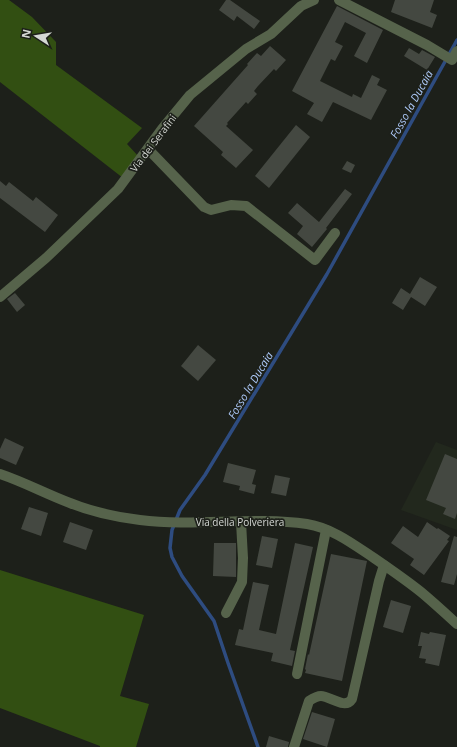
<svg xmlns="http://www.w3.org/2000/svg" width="457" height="747" font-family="'Open Sans',sans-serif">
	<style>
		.built { fill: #22281d }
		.forest { fill: #324f12 }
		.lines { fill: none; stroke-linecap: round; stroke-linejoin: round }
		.stream { stroke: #2e4c80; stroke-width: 3.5 }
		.building { fill: #444841 }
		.minor { stroke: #56634b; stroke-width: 10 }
		.labels { text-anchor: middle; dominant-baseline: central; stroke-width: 3.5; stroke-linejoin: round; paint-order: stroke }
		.street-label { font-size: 10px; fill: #d5d8d4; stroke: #1d201a }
		.water-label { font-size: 11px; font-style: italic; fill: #aecafa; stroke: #1d201a }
	</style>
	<rect width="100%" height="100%" fill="#1d201a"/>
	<path class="built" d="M436,442l21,8v80l-56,-20z"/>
	<g class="forest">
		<path d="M0,0h9l23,17 24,25v23l86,63 -15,16 12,13 -16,21 -123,-96z"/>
		<path d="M0,570l144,45 -24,81 29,8 -13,43h-36v-1l-100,-38z"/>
	</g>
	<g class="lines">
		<path class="stream" d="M258,747l-30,-84 -14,-42 -32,-45 -10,-19 -2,-9 2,-18 8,-20 25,-35 122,-201 130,-234"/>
	</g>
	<g class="building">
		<path d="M226,0h4l30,21 -6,8 -17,-13 -3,5 -15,-11z"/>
		<path d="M395,0h39l-4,12 7,3 -5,13 -41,-16z"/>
		<path d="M337,6l46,24 -16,33 -13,-7 12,-23 -21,-11 -10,20 8,4 -8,15 -4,-2 -11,22 32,16 1,-3 8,4 11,-23 8,4 -3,6 10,5 -16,30 -38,-18 -11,20 -15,-8 7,-11 -22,-12z"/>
		<path d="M270,46l16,14 -10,11 -2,-2 -16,17 -4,5 3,3 -9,10 -2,-2 -19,21 1,1 -2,2 27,24 -17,18 -15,-13 2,-3 -29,-26 54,-61 -1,-1 10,-11 4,3z"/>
		<path d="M409,48l10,6 3,-4 13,7 -8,13 -23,-14z"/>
		<path d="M296,125l14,12 -41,51 -14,-12z"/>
		<path d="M347,161l8,4 -4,8 -9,-4z"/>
		<path d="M0,181l6,5 3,-4 24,19 3,-4 22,18 -13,17 -45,-34z"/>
		<path d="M345,189l7,5 -26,34 1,1 -15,18 -15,-13 6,-8 -15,-13 9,-10 22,19z"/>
		<path d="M420,277l17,10 -12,19 -14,-9 -8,13 -11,-7 9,-15 9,6z"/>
		<path d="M15,293l10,12 -8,7 -10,-13z"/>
		<path d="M198,345l18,15 -18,21 -17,-15z"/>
		<path d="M5,438l19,9 -8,18 -16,-7v-9z"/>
		<path d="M445,454l12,5v54l-2,6 -12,-5 3,-6 -20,-8z"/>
		<path d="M228,463l28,7 -4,14 4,1 -2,9 -15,-4 1,-4 -17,-4z"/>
		<path d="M275,475l15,3 -4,18 -15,-3z"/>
		<path d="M29,507l19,6 -7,23 -20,-7z"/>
		<path d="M70,522l23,8 -7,20 -23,-8z"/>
		<path d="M427,522l10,7 1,-1 12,8 -3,4 2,1 -25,34 -14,-10 4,-6 -23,-16 12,-17 15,11z"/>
		<path d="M262,536l16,3 -6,29 -16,-3z"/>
		<path d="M454,536l3,1v37l-3,11 -13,-3z"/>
		<path d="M214,543h22v34l-23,-1z"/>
		<path d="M295,543l18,4 -23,103 5,1 -3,15 -21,-5 2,-8 -38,-8 4,-16 4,1 10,-48 16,3 -10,45 17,4z"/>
		<path d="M331,554l36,7 -25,120 -37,-8 1,-3 -1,-1 3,-15 1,1z"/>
		<path d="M391,600l20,6 -8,27 -20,-6z"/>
		<path d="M421,632l8,2 1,-2 16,3 -7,31 -14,-3 1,-4 -7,-1 3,-12h-4z"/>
		<path d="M312,712l23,7 -8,28 -24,-8z"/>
		<path d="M269,736l20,6 -1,5h-22z"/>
	</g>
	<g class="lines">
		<g class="minor">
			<path d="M339,0l88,45 25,15 5,-9"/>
			<path d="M148,149l56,58 7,3 20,-5 15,1 69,54 20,-27"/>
			<path d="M0,297l46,-39 72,-69 44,-60 28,-34 56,-46 25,-15 30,-28 13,-6"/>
			<path d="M0,474c24,8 46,20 70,29 22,9 46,14 70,17 55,7 113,-4 167,4 25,4 46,20 67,34 16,11 32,22 47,34 12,10 24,21 36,32"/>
			<path d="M226,613l16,-31 1,-24 -2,-36"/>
			<path d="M297,674l29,-144"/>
			<path d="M294,747l15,-46c3,-2 8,-5 12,-5 9,0 24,14 31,3l27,-118 5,-16"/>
		</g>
	</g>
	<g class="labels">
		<g class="street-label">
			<text transform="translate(153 143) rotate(-53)">Via dei Serafini</text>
			<text x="240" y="522">Via della Polveriera</text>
		</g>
		<g class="water-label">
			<text transform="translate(411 104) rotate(-61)">Fosso la Ducaia</text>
			<text transform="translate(250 385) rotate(-59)">Fosso la Ducaia</text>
		</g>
	</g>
	<g transform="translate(36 36) rotate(282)" stroke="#1d201a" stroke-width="3" paint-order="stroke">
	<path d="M0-3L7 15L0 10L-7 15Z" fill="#d5d8d4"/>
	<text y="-6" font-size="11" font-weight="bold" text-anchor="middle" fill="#d5d8d4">N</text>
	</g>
</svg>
